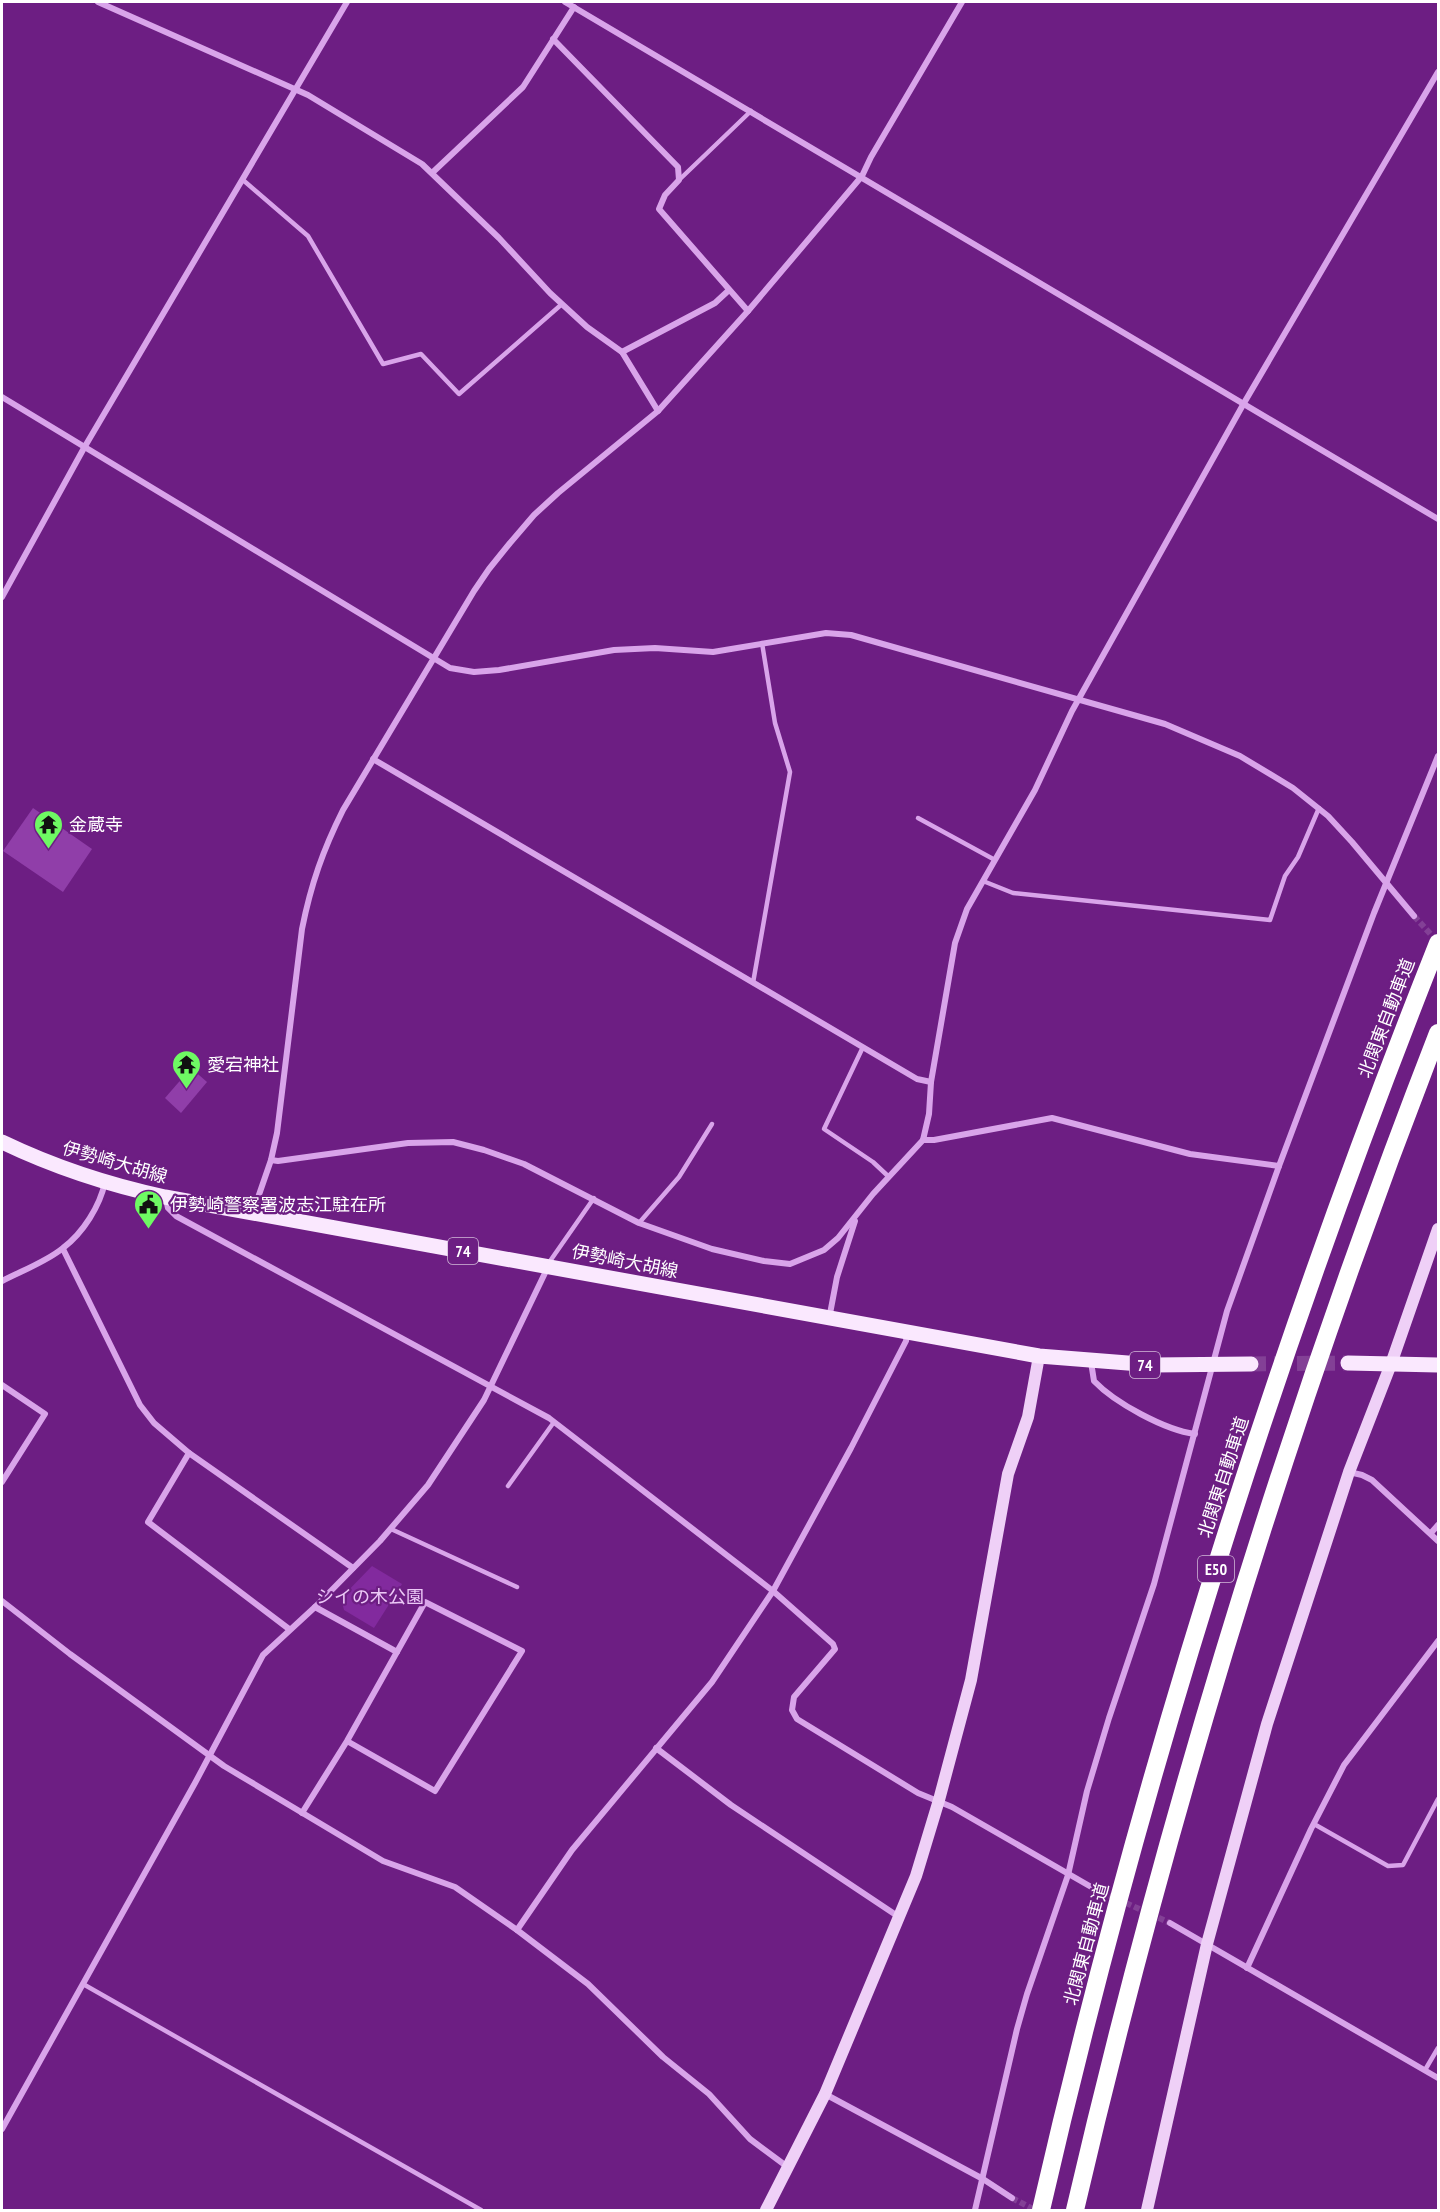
<svg xmlns="http://www.w3.org/2000/svg" width="1440" height="2212" font-family="'PT Sans Narrow','Noto Sans JP',sans-serif">
	<style>
		.green { fill: #822a9e }
		.building { fill: #903ea9 }
		.lines { fill: none; stroke-linecap: round; stroke-linejoin: round }
		.street-tunnel { stroke: #834096; stroke-width: 6; stroke-dasharray: 6 3; stroke-linecap: butt }
		.primary-tunnel { stroke: #834096; stroke-width: 15; stroke-dasharray: 15 8; stroke-linecap: butt }
		.lane { stroke: #d9a4ea; stroke-width: 4.5 }
		.street { stroke: #d9a4ea; stroke-width: 6 }
		.secondary { stroke: #efd0f7; stroke-width: 12 }
		.primary { stroke: #fae8fe; stroke-width: 15 }
		.highway { stroke: #fff; stroke-width: 18 }
		.labels { text-anchor: middle; dominant-baseline: central; stroke-width: 4.5; stroke-linejoin: round; paint-order: stroke }
		.shield { fill: #6d1e83; stroke: #d3bcda; stroke-width: 1.5 }
		.shield-label { font-size: 16px; font-weight: bold; fill: #fff }
		.poi-label { font-size: 18px; fill: #fff; stroke: #6d1e83; text-anchor: start }
		.street-label { font-size: 18px; fill: #fff; stroke: #6d1e83 }
		.park-label { font-size: 18px; fill: #ecc9f7; stroke: #6d1e83 }
	</style>
	<rect width="100%" height="100%" fill="#6d1e83"/>
	<path class="green" d="M372,1566l30,18 -28,44 -30,-18 -3,-12z"/>
	<g class="building">
		<path d="M33,808l59,41 -29,43 -60,-41z"/>
		<path d="M191,1068l16,14 -26,31 -16,-15z"/>
	</g>
	<g class="lines">
		<g class="street-tunnel">
			<path d="M1414,916l22,24"/>
			<path d="M1093,1888l77,35"/>
			<path d="M1012,2198l23,12"/>
		</g>
		<path class="primary-tunnel" d="M1251,1364l97,-1"/>
		<g class="lane">
			<path d="M243,180l65,56 75,128 38,-10 38,40 103,-90"/>
			<path d="M679,180l72,-69"/>
			<path d="M918,818l77,42"/>
			<path d="M983,881l30,12 257,27 15,-44 13,-19 21,-49"/>
			<path d="M753,983l37,-211 -15,-49 -13,-80"/>
			<path d="M863,1047l-39,82 49,33 16,15"/>
			<path d="M639,1223l40,-46 33,-53"/>
			<path d="M548,1264l46,-66"/>
			<path d="M508,1486l46,-64"/>
			<path d="M391,1529l126,58"/>
			<path d="M1314,1824l74,42 15,-1 35,-66"/>
			<path d="M83,1984l398,226"/>
			<path d="M1425,2070l13,-22"/>
		</g>
		<g class="street">
			<path d="M98,2l210,93 114,69 77,74 51,55 37,34 35,25 36,59"/>
			<path d="M565,2l873,517"/>
			<path d="M553,39l125,128 1,13 -14,15 -6,14 89,102"/>
			<path d="M432,173l91,-86 51,-80"/>
			<path d="M622,352l93,-49 14,-13"/>
			<path d="M2,397l448,271 24,4 25,-2 115,-20 41,-2 58,4 113,-19 25,2 314,89 75,32 53,32 35,28 24,26 62,74"/>
			<path d="M2,597l82,-149 263,-446"/>
			<path d="M373,759l544,320 14,3"/>
			<path d="M923,1140h11l118,-22 138,36 89,12"/>
			<path d="M271,1160l7,1 130,-18 45,-1 31,8 40,14 115,59 73,26 52,12 26,3 34,-14 14,-12 35,-44 50,-54 6,-26 2,-32 24,-139 12,-34 68,-119 37,-79 172,-308 194,-331"/>
			<path d="M166,1199l2,9 8,8 373,202 224,173 60,53 2,5 -41,48 -2,13 5,9 121,74 34,14 141,81"/>
			<path d="M253,1212l18,-52 6,-27 25,-204c9,-45 21,-79 41,-119l131,-219 15,-22 21,-26 24,-28 24,-22 100,-82 90,-100 114,-135 9,-19 91,-155"/>
			<path d="M63,1249l77,156 14,18 35,30 164,115"/>
			<path d="M2,1281c19,-10 44,-19 61,-33 20,-15 37,-42 42,-66"/>
			<path d="M829,1319l8,-42 18,-56"/>
			<path d="M1091,1362l3,19c21,22 71,49 101,53"/>
			<path d="M2,1385l43,29 -43,68"/>
			<path d="M189,1453l-41,69 141,107"/>
			<path d="M1349,1472l13,3 10,5 66,61"/>
			<path d="M1431,1533l7,-8"/>
			<path d="M2,1601l68,53 154,112 159,95 72,26 62,43 71,54 75,73 46,37 41,45 39,29"/>
			<path d="M315,1607l82,45"/>
			<path d="M656,1748l75,57 168,112"/>
			<path d="M302,1813l45,-72 78,-139 97,49 -87,140 -88,-50"/>
			<path d="M1170,1923l268,155"/>
			<path d="M517,1930l55,-80 140,-168 61,-91 78,-143 55,-107 1,-7"/>
			<path d="M1247,1968l64,-139 33,-64 94,-124"/>
			<path d="M825,2094l158,85 29,19"/>
			<path d="M2,2129l193,-346 68,-128 52,-48 65,-66 48,-56 56,-85 61,-127 2,-7"/>
			<path d="M975,2210l42,-181 10,-35 41,-119 19,-84 22,-73 45,-134 73,-273 52,-145 95,-253 64,-157"/>
		</g>
		<g class="secondary">
			<path d="M766,2210l59,-116 91,-218 23,-76 32,-120 37,-206 20,-57 11,-61"/>
			<path d="M1147,2210l60,-266 60,-220 82,-252 42,-108 47,-135"/>
		</g>
		<g class="primary">
			<path d="M2,1142c52,25 107,43 163,55l874,159 114,9 98,-1"/>
			<path d="M1348,1363l90,2"/>
		</g>
		<g class="highway">
			<path d="M1041,2210c99,-431 233,-855 397,-1267"/>
			<path d="M1075,2210c93,-400 214,-794 363,-1177"/>
		</g>
	</g>
	<defs>
		<symbol id="temple-pin" viewBox="-11 -11 22 30"><path d="M0 17L-7.5 6A9.5 9.5 0 1 1 7.5 6Z" fill="#6ef963" stroke="#6d1e83"/><path d="M0-6L5-2H3V0L6.5 2.5H4V6H1.5V3h-3V6H-4V2.5H-6.5L-3 0V-2H-5Z" fill="#111"/></symbol>
		<symbol id="civic-pin" viewBox="-11 -11 22 30"><path d="M0 17L-7.5 6A9.5 9.5 0 1 1 7.5 6Z" fill="#6ef963" stroke="#6d1e83"/><path d="M-.6-6.5H3V-4.5H.6V-3L4-1V1h2V6H-6V1h2V-1L-.6-3ZM-1.2 2.5V6h2.4V2.5Z" fill="#111"/></symbol>
	</defs>
	<g fill-rule="evenodd">
		<use href="#temple-pin" x="32" y="808" width="33" height="45"/>
		<use href="#temple-pin" x="170" y="1048" width="33" height="45"/>
		<use href="#civic-pin" x="132" y="1188" width="33" height="45"/>
	</g>
	<g class="labels">
		<g class="shield">
			<rect x="448" y="1238" width="30" height="26" rx="4.5"/>
			<rect x="1130" y="1352" width="30" height="26" rx="4.5"/>
			<rect x="1198" y="1556" width="36" height="26" rx="4.5"/>
		</g>
		<g class="shield-label">
			<text x="463" y="1251">74</text>
			<text x="1145" y="1365">74</text>
			<text x="1216" y="1569">E50</text>
		</g>
		<g class="poi-label">
			<text x="69" y="824">金蔵寺</text>
			<text x="207" y="1064">愛宕神社</text>
			<text x="170" y="1204">伊勢崎警察署波志江駐在所</text>
		</g>
		<g class="street-label">
			<text transform="translate(1386 1018) rotate(-69)">北関東自動車道</text>
			<text transform="translate(115 1162) rotate(16)">伊勢崎大胡線</text>
			<text transform="translate(625 1261) rotate(11)">伊勢崎大胡線</text>
			<text transform="translate(1223 1477) rotate(-72)">北関東自動車道</text>
			<text transform="translate(1086 1944) rotate(-75)">北関東自動車道</text>
		</g>
		<g class="park-label">
			<text x="370" y="1596">シイの木公園</text>
		</g>
	</g>
	<rect width="1440" height="2212" fill="none" stroke="#ffffff" stroke-width="6"/>
</svg>
